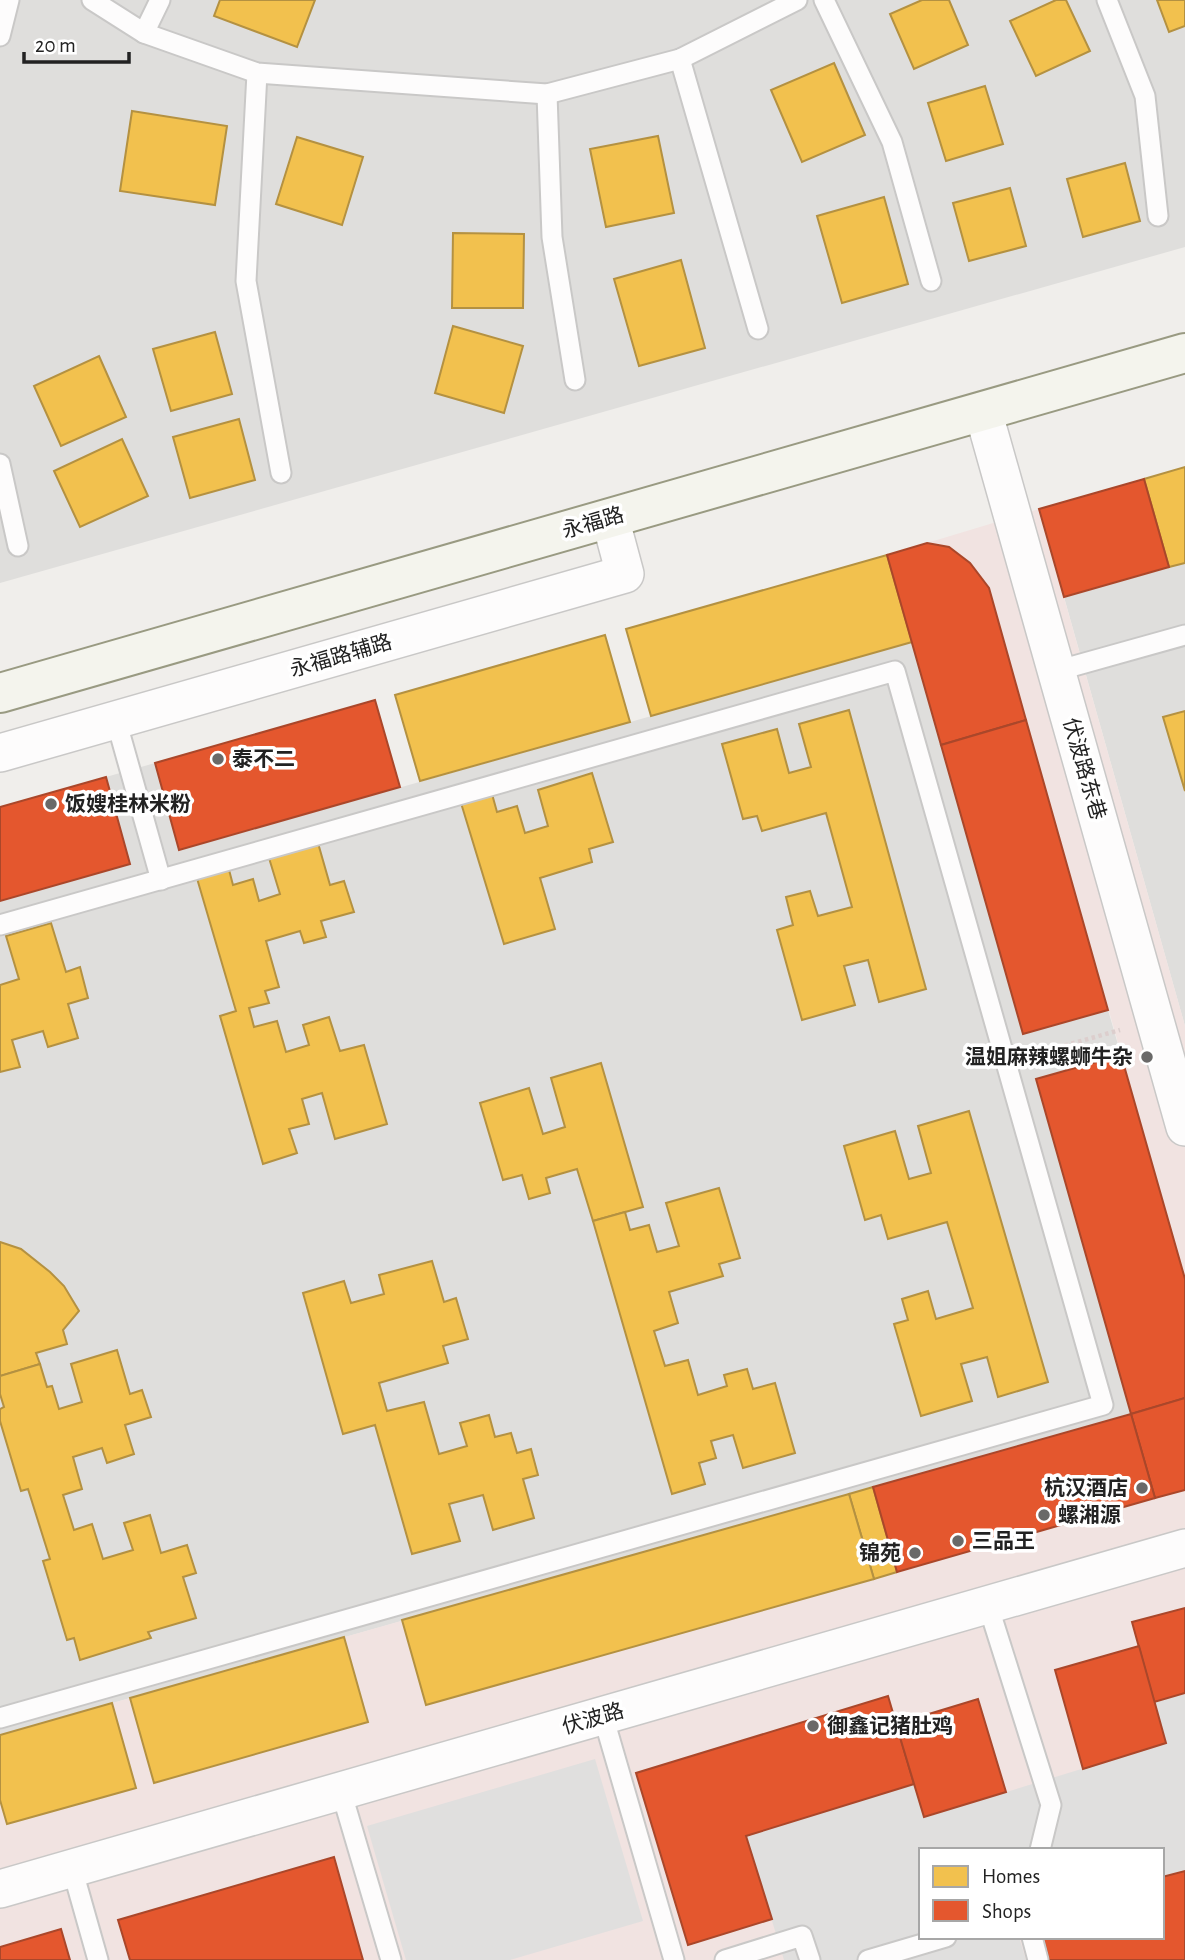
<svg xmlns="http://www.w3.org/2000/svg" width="1185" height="1960" font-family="'Alegreya Sans','Noto Sans SC',sans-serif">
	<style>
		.residential { fill: #dfdedc }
		.commercial { fill: #f1e3e1; fill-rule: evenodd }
		.parking { fill: #e0dfde }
		.homes { fill: #f2c14e; stroke: #b49141; stroke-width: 2 }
		.shops { fill: #e4572e; stroke: #aa472a; stroke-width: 2 }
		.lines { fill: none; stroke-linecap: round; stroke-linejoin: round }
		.lane-casing { stroke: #c9c8c7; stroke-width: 23 }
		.street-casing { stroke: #c9c8c7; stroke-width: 40 }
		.secondary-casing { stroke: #999a82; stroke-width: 42 }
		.path { stroke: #dccecd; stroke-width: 4.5; stroke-dasharray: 3.5 3.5; stroke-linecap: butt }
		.lane { stroke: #fdfcfc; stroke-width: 19 }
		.street { stroke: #fdfcfc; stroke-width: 37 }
		.secondary { stroke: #f4f4ed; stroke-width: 38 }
		.poi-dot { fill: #6a6968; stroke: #fff; stroke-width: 2.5 }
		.labels { text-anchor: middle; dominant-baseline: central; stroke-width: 7; stroke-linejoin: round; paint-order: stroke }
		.street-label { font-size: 21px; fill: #222; stroke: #fff }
		.poi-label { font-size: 21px; font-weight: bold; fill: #222; stroke: #fff; text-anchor: start }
	</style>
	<rect width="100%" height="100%" fill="#f0eeeb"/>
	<g class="residential">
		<path d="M0,0h1185v247l-1185,336z"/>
		<path d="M1185,563v463l-121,-429z"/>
		<path d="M912,642l111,392 85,-24 13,45 -85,24 95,335 -1131,321v-834l130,-37 -24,-87 49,-14 25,87z"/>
	</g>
	<g class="commercial">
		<path d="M1039,509l146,517v253l-196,-691 -19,-25 -20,-16 -23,-4z"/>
		<path d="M1185,1398v562h-1185v-225zM921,1850h241v87h-241z"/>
	</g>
	<g class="parking">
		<path d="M1185,1693v178l-23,6v-27h-241v87h98l7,23h-242l-38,-124 168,-52 11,33 241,-74 -12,-41z"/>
		<path d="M595,1759l48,162 -133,39h-104l-39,-134z"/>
	</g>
	<g class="homes">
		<path d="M220,0h95l-18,47 -83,-31z"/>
		<path d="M922,0h27l19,45 -54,24 -24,-55z"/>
		<path d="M1056,0h10l24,51 -54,25 -26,-55z"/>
		<path d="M1157,0h28v26l-16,6z"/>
		<path d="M834,63l31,72 -63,27 -31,-72z"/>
		<path d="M985,86l18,58 -57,17 -18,-58z"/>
		<path d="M132,111l95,15 -12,79 -95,-14z"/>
		<path d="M658,136l16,77 -68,14 -16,-78z"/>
		<path d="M297,137l66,20 -21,68 -66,-21z"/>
		<path d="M1125,163l15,58 -57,16 -16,-58z"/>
		<path d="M1010,188l16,58 -57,15 -16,-58z"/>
		<path d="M884,197l24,87 -66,19 -25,-87z"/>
		<path d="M453,233l71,1 -1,74h-71z"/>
		<path d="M681,260l24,88 -66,18 -25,-87z"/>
		<path d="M453,326l70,20 -19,67 -69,-20z"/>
		<path d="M215,332l17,62 -61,17 -18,-62z"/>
		<path d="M99,356l27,61 -65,29 -27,-60z"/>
		<path d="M239,419l16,61 -65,18 -17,-61z"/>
		<path d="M122,439l26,57 -68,31 -26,-56z"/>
		<path d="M1185,467v96l-16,4 -25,-88z"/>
		<path d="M887,555l25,87 -261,74 -25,-87z"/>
		<path d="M605,635l25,87 -210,59 -25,-86z"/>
		<path d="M849,710l77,279 -47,13 -11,-42 -24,6 11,39 -53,15 -25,-90 16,-5 -7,-28 24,-6 8,25 34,-9 -26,-94 -64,18 -5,-15 -14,3 -21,-75 55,-15 12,44 22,-6 -12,-43z"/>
		<path d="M1185,711v80l-22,-74z"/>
		<path d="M592,773l21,69 -24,7 3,13 -52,16 15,51 -51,15 -43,-141 31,-9 5,18 20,-6 8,27 23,-7 -10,-36z"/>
		<path d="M318,843l12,42 14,-4 10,31 -33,9 5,16 -22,6 -4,-12 -34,10 13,46 -14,4 4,12 -20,5 5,19 23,-6 9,31 23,-7 -6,-20 26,-8 11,34 24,-6 23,79 -52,15 -13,-46 -20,6 7,25 -20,5 8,24 -34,11 -43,-148 16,-5 -40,-136 32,-9 5,19 20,-6 6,22 21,-7 -11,-36z"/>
		<path d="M51,923l15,49 14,-5 8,31 -20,6 10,34 -30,9 -5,-16 -31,9 8,27 -20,5v-87l19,-6 -13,-43z"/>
		<path d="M601,1063l42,144 -50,14 -16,-52 -31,9 4,15 -21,6 -7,-24 -19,5 -23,-77 49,-15 14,46 22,-7 -14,-49z"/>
		<path d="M969,1111l79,271 -50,15 -11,-40 -26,7 11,37 -51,15 -27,-92 14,-4 -6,-21 26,-8 8,28 37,-11 -26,-86 -59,17 -7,-24 -16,5 -21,-74 51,-15 14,48 22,-6 -13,-47z"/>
		<path d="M719,1188l21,70 -21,6 4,12 -54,16 9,31 -24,8 11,35 23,-6 10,35 29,-9 -3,-11 23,-6 6,20 22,-6 20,70 -52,15 -10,-33 -22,6 5,17 -17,5 6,21 -33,10 -79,-273 32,-9 5,18 19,-5 8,27 22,-6 -13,-43z"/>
		<path d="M0,1242l21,7 29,23 14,14 15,25 -16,19 4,14 -31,9 4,11 -40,12z"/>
		<path d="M432,1261l12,41 12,-4 12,41 -25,7 5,17 -69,20 8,28 37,-9 15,52 28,-8 -7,-23 29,-8 6,22 16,-4 6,20 14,-4 7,26 -15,4 11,39 -41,12 -10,-35 -34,9 11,37 -48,13 -37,-129 -32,9 -40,-141 41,-12 7,22 33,-9 -5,-19z"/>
		<path d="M117,1350l13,44 12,-4 9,27 -26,8 9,29 -27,9 -5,-15 -29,9 9,32 -19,6 11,35 18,-6 11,35 30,-9 -9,-27 26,-8 11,38 26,-8 9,28 -13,4 13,41 -48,14 3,6 -71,22 -6,-22 -7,2 -24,-79 7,-2 -22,-70 -7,2 -21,-70v-12l4,-2 -4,-13v-18l40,-12 7,23 5,-1 7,23 23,-7 -11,-38z"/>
		<path d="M873,1487l24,85 -23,7 -25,-85z"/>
		<path d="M849,1494l25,85 -448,126 -24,-85z"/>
		<path d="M344,1637l24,85 -214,61 -24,-85z"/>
		<path d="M112,1703l24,85 -129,36 -7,-24v-65z"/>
	</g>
	<g class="shops">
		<path d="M1144,479l25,88 -105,30 -25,-88z"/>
		<path d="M927,543l22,4 21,16 19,25 37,132 -85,25 -54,-190z"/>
		<path d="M375,700l25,87 -221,63 -24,-87z"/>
		<path d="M1026,720l82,290 -85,24 -82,-289z"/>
		<path d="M106,777l24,87 -130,37v-94z"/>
		<path d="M1121,1055l64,224v119l-54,16 -95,-335z"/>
		<path d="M1185,1398v92l-30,8 -24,-84z"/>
		<path d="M1131,1414l24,84 -258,74 -24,-85z"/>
		<path d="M1185,1608v85l-31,9 -22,-80z"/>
		<path d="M1139,1646l27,97 -83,26 -28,-99z"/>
		<path d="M888,1696l26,88 -168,52 26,83 -84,26 -52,-172z"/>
		<path d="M978,1699l28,93 -82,25 -28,-93z"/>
		<path d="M334,1857l29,103h-233l-12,-40z"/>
		<path d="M1185,1871v89h-136l-6,-23h119v-60z"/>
		<path d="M61,1929l9,31h-70v-13z"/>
	</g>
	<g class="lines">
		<defs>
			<g id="lane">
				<path d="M92,0l52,33 113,40 290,21 133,-35 117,-59"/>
				<path d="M824,0l68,142 39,139"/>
				<path d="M1107,0l38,96 13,120"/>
				<path d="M144,33l16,-33"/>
				<path d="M0,36l9,-36"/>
				<path d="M680,59l78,270"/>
				<path d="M257,73l-11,208 35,192"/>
				<path d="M547,94l5,143 23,143"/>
				<path d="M0,464l18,82"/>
				<path d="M1056,671l129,-36"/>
				<path d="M116,720l45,160"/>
				<path d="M0,925l895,-254 208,734 -1103,313"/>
				<path d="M988,1605l63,200 -11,45"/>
				<path d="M603,1716l71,244"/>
				<path d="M341,1791l50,169"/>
				<path d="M72,1868l26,92"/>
				<path d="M1032,1937l6,23"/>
				<path d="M725,1960l77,-24 8,24"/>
				<path d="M868,1960l78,-23"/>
			</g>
			<g id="street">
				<path d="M983,411l202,716"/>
				<path d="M0,753l625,-179 -15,-56"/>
				<path d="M0,1889l1185,-341"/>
			</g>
			<path id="secondary" d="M0,693l1185,-340"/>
		</defs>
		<use href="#lane" class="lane-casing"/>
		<use href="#street" class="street-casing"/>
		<use href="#secondary" class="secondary-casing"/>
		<path class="path" d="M1031,1055l89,-25"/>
		<use href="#lane" class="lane"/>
		<use href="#street" class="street"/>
		<use href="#secondary" class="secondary"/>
	</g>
	<g class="poi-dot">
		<circle cx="218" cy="759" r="7"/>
		<circle cx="51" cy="804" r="7"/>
		<circle cx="1147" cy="1057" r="7"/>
		<circle cx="1142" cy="1488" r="7"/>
		<circle cx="1044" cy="1515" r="7"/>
		<circle cx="958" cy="1541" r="7"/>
		<circle cx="915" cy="1553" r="7"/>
		<circle cx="813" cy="1726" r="7"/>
	</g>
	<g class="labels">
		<g class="street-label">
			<text transform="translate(593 523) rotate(-16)">永福路</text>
			<text transform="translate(341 656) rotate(-16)">永福路辅路</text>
			<text transform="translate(1084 769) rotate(74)">伏波路东巷</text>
			<text transform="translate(593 1719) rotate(-16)">伏波路</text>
		</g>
		<g class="poi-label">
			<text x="232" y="759">泰不二</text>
			<text x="65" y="804">饭嫂桂林米粉</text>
			<text x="1133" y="1057" text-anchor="end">温姐麻辣螺蛳牛杂</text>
			<text x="1128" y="1488" text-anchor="end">杭汉酒店</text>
			<text x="1058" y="1515">螺湘源</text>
			<text x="972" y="1541">三品王</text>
			<text x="901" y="1553" text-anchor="end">锦苑</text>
			<text x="827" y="1726">御鑫记猪肚鸡</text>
		</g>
	</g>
	<rect x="919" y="1848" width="245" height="91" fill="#ffffff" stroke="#a7a7a7" stroke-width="2"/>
	<rect x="933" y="1866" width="35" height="21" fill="#f2c14e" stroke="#a7a7a7" stroke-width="2"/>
	<text x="982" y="1883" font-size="21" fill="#222222">Homes</text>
	<rect x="933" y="1900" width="35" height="21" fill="#e4572e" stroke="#a7a7a7" stroke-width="2"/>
	<text x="982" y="1918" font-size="21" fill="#222222">Shops</text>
	<path d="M24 52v10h105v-10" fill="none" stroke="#222222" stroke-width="3.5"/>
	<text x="35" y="52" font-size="21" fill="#222222" stroke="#ffffff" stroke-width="5" paint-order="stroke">20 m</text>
</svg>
